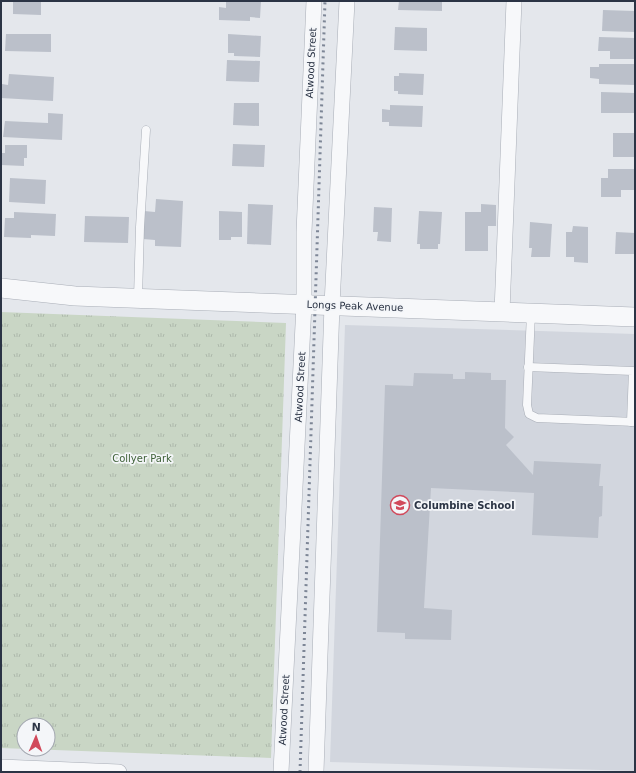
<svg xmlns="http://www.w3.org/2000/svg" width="636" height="773" font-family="'DejaVu Sans',sans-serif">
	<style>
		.built { fill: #d2d6de }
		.park { fill: url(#park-tufts); fill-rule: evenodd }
		.building { fill: #bbc0ca }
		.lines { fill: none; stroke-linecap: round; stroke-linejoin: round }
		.service-casing { stroke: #a9aeb7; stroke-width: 9 }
		.minor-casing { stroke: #a9aeb7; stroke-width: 16 }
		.tertiary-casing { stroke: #a9aeb7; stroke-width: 20 }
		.service { stroke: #f7f8fa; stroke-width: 8 }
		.minor { stroke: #f7f8fa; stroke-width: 15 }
		.tertiary { stroke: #f7f8fa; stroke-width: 19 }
		.rail { stroke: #7d8696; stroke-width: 3; stroke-dasharray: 2 4; stroke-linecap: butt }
		.labels { text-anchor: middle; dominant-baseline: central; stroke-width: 3.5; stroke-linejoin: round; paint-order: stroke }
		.street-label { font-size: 10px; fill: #2b3445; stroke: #f4f6f9 }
		.park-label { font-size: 10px; fill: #3f6138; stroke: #f4f6f9 }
		.poi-label { font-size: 10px; font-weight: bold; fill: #2b3445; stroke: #f4f6f9; text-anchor: start }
	</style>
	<defs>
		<pattern id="park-tufts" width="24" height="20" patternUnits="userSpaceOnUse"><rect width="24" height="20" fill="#c9d6c5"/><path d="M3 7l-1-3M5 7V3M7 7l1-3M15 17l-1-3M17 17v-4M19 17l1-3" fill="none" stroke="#adb8ab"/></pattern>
	</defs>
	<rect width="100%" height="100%" fill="#e4e7ec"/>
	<path class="built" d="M345,325l290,9v437l-305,-9z"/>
	<path class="park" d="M1,312l285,11 -15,435 -270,-10zM24,725h24v24h-24z"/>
	<g class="building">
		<path d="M13,1h28v14l-28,-1z"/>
		<path d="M226,1h35l-1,17 -10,-1v4l-31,-1v-13l7,1z"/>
		<path d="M399,1h43v10l-44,-1z"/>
		<path d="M603,10l32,1v21l-33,-1z"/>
		<path d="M395,27l32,1v23l-33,-1z"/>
		<path d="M6,34h45v18l-46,-1z"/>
		<path d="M228,34l33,2 -1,21 -26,-1v-3h-6z"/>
		<path d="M599,37l36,1v21h-25v-8h-12z"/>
		<path d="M227,60l33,1 -1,21 -33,-1z"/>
		<path d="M599,64h36v21l-36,-1v-5l-9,-1v-11h9z"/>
		<path d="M399,73l25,1 -1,21 -25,-1v-3h-4v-15h5z"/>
		<path d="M9,74l45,3 -1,24 -52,-3 1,-14 6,1z"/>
		<path d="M601,92l34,1v20h-34z"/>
		<path d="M234,103h25v23l-26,-1z"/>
		<path d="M390,105l33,1 -1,21 -33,-1v-4h-7v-13l8,1z"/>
		<path d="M48,113l15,1 -1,26 -59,-3 2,-16 43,2z"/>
		<rect x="613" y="133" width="22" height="24"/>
		<path d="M233,144l32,1 -1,22 -32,-1z"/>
		<path d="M5,145h22v13h-3v8l-23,-1v-12h4z"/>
		<path d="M608,169h27v21h-14v7h-20v-19h7z"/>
		<path d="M10,178l36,2 -1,24 -36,-2z"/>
		<path d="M156,199l27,2 -2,46 -26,-1v-6l-12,-1 1,-28 11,1z"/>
		<path d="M248,204l25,1 -2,40 -24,-1z"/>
		<path d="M481,204l15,1v21h-8v25h-23v-39h16z"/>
		<path d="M374,207l18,1 -1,34 -14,-1 1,-9h-5z"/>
		<path d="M219,211l23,1v25h-11v3h-12z"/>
		<path d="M419,211l23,1 -2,32h-2v5h-18v-5h-3z"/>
		<path d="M14,212l42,2 -1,22 -24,-1v3l-27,-1 1,-19h9z"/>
		<path d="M85,216l44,1 -1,26 -44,-1z"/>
		<path d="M530,222l22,2 -2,33h-19l1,-9h-3z"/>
		<path d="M573,226l15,1v36l-14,-1v-5h-8v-25h6z"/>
		<path d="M616,232l19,1v21h-20z"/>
		<path d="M465,372l26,1v7h15l-1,48 9,9 -8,8 27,30 1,-14 67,3 -2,22h4l-1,30 -3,1 -1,21 -66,-3 2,-42 -103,-5 -7,120 28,2 -1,30 -46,-1v-6l-28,-1 8,-247 28,1 1,-13 39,1v5h12z"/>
	</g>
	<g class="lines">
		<defs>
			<g id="service">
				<path d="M138,298l2,-71 6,-97"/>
				<path d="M531,313l-4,92 2,9 8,4 98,4"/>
				<path d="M528,367l105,4 -2,51"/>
			</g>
			<g id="minor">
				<path d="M502,312l12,-311"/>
				<path d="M1,767l118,5"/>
				<path d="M281,772l23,-468v-72l10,-231"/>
				<path d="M316,772l16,-467 15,-304"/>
			</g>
			<path id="tertiary" d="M1,288l74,8 26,1 534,20"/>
		</defs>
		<use href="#service" class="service-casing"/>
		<use href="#minor" class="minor-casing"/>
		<use href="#tertiary" class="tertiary-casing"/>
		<use href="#service" class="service"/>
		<use href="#minor" class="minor"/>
		<use href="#tertiary" class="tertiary"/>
		<path class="rail" d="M300,772l25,-771"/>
	</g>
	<defs>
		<symbol id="school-ring" viewBox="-11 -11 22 22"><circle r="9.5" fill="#f4f6f9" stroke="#d1495b" stroke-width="1.5"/><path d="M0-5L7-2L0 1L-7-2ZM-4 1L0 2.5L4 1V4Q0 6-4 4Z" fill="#d1495b"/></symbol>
	</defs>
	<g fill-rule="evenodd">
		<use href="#school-ring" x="389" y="494" width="22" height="22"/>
	</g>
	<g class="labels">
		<g class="street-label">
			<text transform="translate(311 63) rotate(-87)">Atwood Street</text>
			<text transform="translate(355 306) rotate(2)">Longs Peak Avenue</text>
			<text transform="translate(300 387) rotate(-87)">Atwood Street</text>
			<text transform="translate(284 710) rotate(-87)">Atwood Street</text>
		</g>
		<g class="park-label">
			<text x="142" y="458">Collyer Park</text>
		</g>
		<g class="poi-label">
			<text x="414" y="505">Columbine School</text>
		</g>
	</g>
	<rect width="636" height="773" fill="none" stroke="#2b3445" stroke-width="4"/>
	<g transform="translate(36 737) rotate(2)"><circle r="19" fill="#f4f6f9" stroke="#a4a8b1"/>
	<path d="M0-3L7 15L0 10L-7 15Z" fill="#d1495b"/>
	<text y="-6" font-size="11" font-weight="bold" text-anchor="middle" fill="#2b3445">N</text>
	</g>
</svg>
